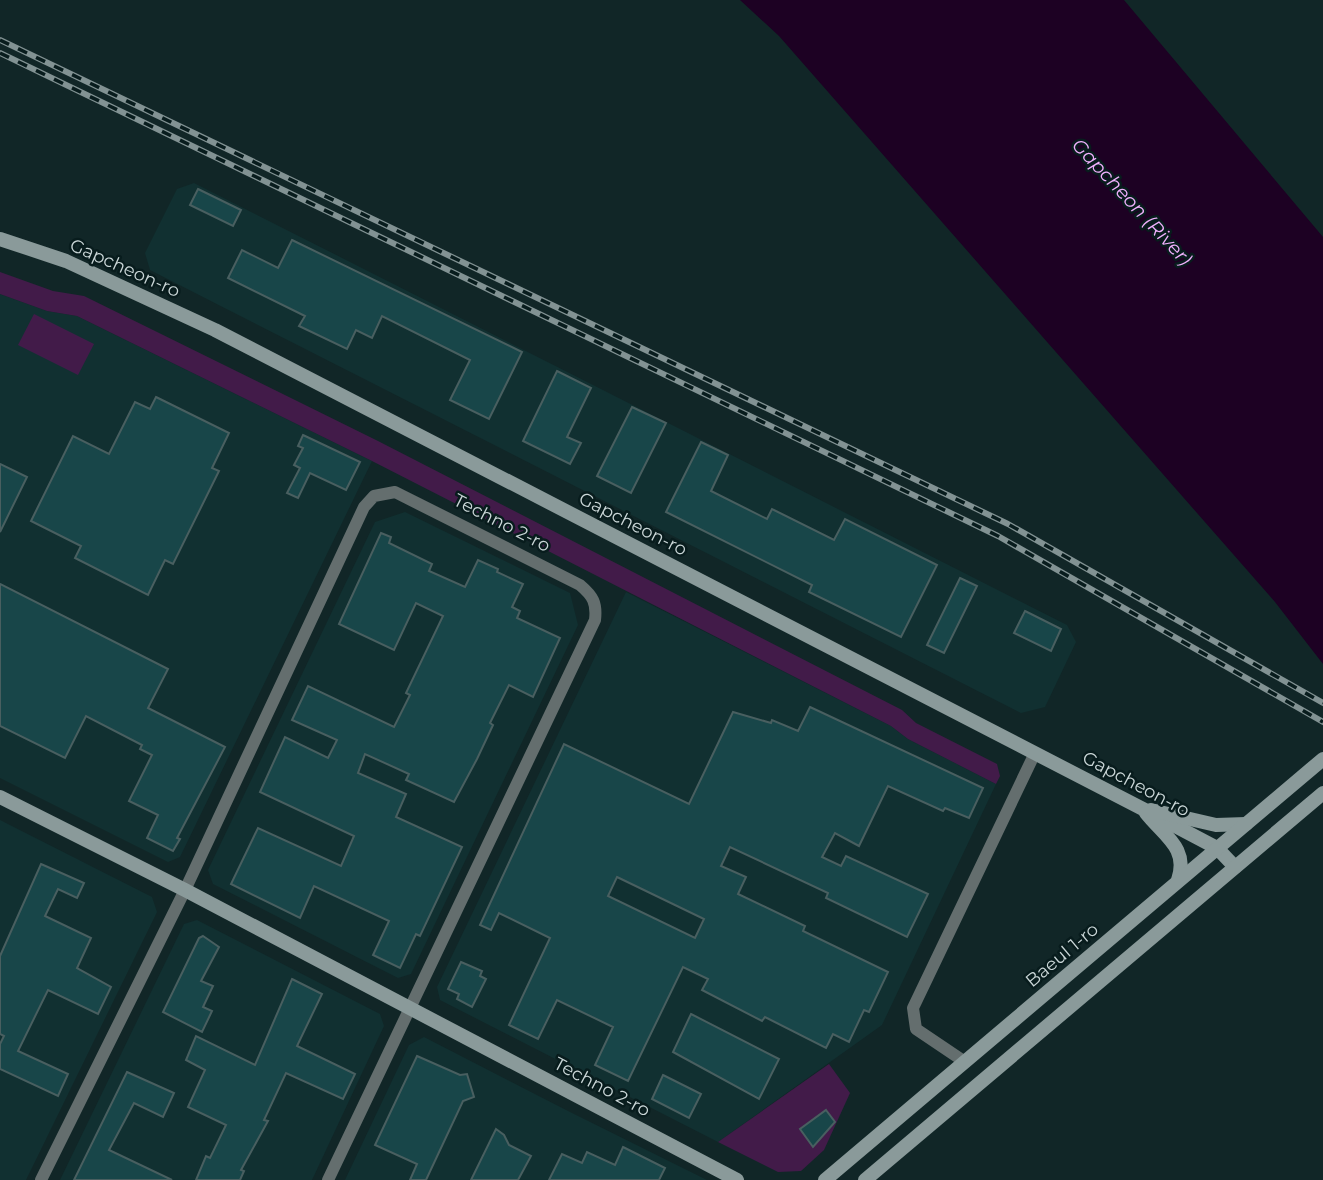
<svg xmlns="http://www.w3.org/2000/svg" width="1323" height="1180" font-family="Montserrat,sans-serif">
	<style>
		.built { fill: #113031 }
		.green { fill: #421b49 }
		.water { fill: #1d0123 }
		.building { fill: #184649; stroke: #495f60; stroke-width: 2; fill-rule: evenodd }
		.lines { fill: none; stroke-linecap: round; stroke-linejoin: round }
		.street { stroke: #646e6e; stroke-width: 12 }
		.secondary { stroke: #8a9a9a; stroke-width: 14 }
		.rail-casing { stroke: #829293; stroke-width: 6 }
		.rail { stroke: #081c1d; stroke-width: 3.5; stroke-dasharray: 10; stroke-linecap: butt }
		.labels { text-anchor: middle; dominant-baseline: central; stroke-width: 5; stroke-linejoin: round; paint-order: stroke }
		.street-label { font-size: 18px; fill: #cad6d7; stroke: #081c1d }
		.water-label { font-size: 19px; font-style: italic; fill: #f0b0fd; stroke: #081c1d }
	</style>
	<rect width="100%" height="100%" fill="#112627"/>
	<g class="built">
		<path d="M194,183l873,442 9,17 -31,65 -24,6 -871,-443 -5,-17 32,-64z"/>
		<path d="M0,294l47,17 30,5 295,145 -192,396 -12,5 -168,-84z"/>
		<path d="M405,512l165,81 8,32 -167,349 -13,4 -185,-94 -5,-14 167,-348z"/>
		<path d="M626,592l265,134 17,13 88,45 -114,241 -164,117 -278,-142 -3,-13z"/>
		<path d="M0,820l152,77 5,15 -131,268h-26z"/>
		<path d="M197,920l183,94 4,12 -72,154h-252l124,-256z"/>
		<path d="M424,1037l146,75 137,68h-362l64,-135z"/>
	</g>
	<g class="green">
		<path d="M0,272l53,19 31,5 294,145 524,269 14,13 81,41 3,12 -4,8 -88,-45 -17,-13 -519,-265 -295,-145 -30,-5 -47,-17z"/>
		<path d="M34,314l60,30 -16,31 -60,-30z"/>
		<path d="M829,1064l21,29 -26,57 -23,21 -23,1 -60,-30z"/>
	</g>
	<path class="water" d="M740,0h384l199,237v427l-48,-62 -496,-566z"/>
	<g class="building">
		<path d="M198,189l43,21 -8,16 -43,-21z"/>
		<path d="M292,240l230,112 -33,67 -39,-19 20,-40 -88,-44 -10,22 -16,-8 -9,19 -48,-23 6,-10 -77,-38 14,-28 36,18z"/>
		<path d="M557,371l34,17 -24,49 14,6 -11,21 -47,-23z"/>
		<path d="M156,397l73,36 -17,35 7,3 -46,93 -8,-4 -17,35 -73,-37 6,-12 -50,-25 42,-85 36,18 26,-52 15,7z"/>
		<path d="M632,407l34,16 -35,70 -34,-17z"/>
		<path d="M303,435l57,27 -14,28 -36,-17 -12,25 -11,-5 13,-25 -6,-3 9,-17 -5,-2z"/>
		<path d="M701,442l27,13 -17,36 56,28 5,-10 62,31 11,-21 92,46 -36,72 -92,-45 3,-7 -146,-73z"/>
		<path d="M0,464l27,13 -27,55z"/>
		<path d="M381,533l10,4 -2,6 43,21 -3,7 36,16 13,-27 20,9 -1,3 26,12 -11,23 8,4 -3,7 43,20 -27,59 -24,-12 -19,38 3,2 -16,34 -23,43 -48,-22 3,-6 -44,-20 -7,19 48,21 -10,23 66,30 -42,89 -4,-2 -16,34 -27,-13 16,-34 -75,-35 -14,32 -69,-34 27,-56 83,38 13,-30 -94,-44 25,-55 43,21 9,-18 -45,-20 16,-34 86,41 16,-32 -4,-2 37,-77 -27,-13 -22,47 -55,-26z"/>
		<path d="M960,578l17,8 -33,67 -17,-8z"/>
		<path d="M0,584l168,85 -20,39 77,39 -48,91 3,1 -7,12 -26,-13 11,-23 -29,-14 23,-46 -12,-6 2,-4 -56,-29 -21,42 -65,-32z"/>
		<path d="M1025,611l36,18 -10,22 -37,-18z"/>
		<path d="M810,707l173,81 -14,30 -24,-10 -2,3 -55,-25 -29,60 -24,-13 -13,24 19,9 5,-10 82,38 -21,43 -81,-39 2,-5 -98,-46 -9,19 25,11 -8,17 67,32 -2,5 85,41 -19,40 -5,-2 -15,32 -16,-8 -7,14 -61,-31 -3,4 -60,-31 6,-11 -25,-12 -55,114 -33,-16 18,-38 -56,-27 -19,39 -29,-14 41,-87 -51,-25 -8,17 -11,-5 84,-181 125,60 44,-92 38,11 1,-3 26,11zM617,877l87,42 -9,19 -87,-42z"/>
		<path d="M41,864l43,19 -7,15 -19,-9 -13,27 46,22 -14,30 34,19 -13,27 -50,-24 -30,61 50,23 -10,22 -58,-27v-25l4,-8 -4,-2v-78z"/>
		<path d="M203,936l16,11 -18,34 12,5 -10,21 9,4 -10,21 -39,-20 36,-74z"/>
		<path d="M461,962l21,9 -2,5 6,3 -14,28 -15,-8 2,-5 -11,-5z"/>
		<path d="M292,979l30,15 -25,52 58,28 -12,25 -57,-26 -22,47 4,1 -27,49 3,1 -4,9h-44l10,-24 4,2 16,-33 -38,-18 17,-37 -19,-10 10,-24 59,29z"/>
		<path d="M691,1014l88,45 -20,40 -86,-47z"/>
		<path d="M417,1056l43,19 7,-1 7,23 -11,4 -37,79h-16l7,-16 -42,-19z"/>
		<path d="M127,1072l47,21 -11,24 -29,-14 -25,47 63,30h-98z"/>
		<path d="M663,1075l38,19 -12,24 -37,-19z"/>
		<path d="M826,1110l9,12 -22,25 -13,-18z"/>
		<path d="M496,1129l8,6 5,10 22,11 -13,24h-47z"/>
		<path d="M623,1147l42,21 -6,12h-110l13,-26 20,9 5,-11 28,13z"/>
	</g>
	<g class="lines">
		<g class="street">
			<path d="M965,1062l-49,-33 -3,-21 122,-255"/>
			<path d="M41,1180l144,-290 179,-383 10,-11 21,-4 185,93c13,11 17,18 15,35l-267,560"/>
		</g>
		<g class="secondary">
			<path d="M0,239l66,22 149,69 928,479 74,39 18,19"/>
			<path d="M0,797l185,93 552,290"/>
			<path d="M1151,810l65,15 30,-1"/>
			<path d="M1146,813c18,23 43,35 32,67"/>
			<path d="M825,1180l498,-421"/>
			<path d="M865,1180l458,-387"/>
		</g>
		<defs>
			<g id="rail">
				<path d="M0,40l1008,484 315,179"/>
				<path d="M0,53l998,483 325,186"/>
			</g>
		</defs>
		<use href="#rail" class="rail-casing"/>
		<use href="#rail" class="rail"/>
	</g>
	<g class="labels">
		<g class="street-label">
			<text transform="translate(125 268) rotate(24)">Gapcheon-ro</text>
			<text transform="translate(502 523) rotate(27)">Techno 2-ro</text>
			<text transform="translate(633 524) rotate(27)">Gapcheon-ro</text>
			<text transform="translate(1136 784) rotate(28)">Gapcheon-ro</text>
			<text transform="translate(1062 955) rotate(-40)">Baeul 1-ro</text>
			<text transform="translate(602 1087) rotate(28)">Techno 2-ro</text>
		</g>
		<g class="water-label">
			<text transform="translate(1132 202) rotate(47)">Gapcheon (River)</text>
		</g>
	</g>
</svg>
